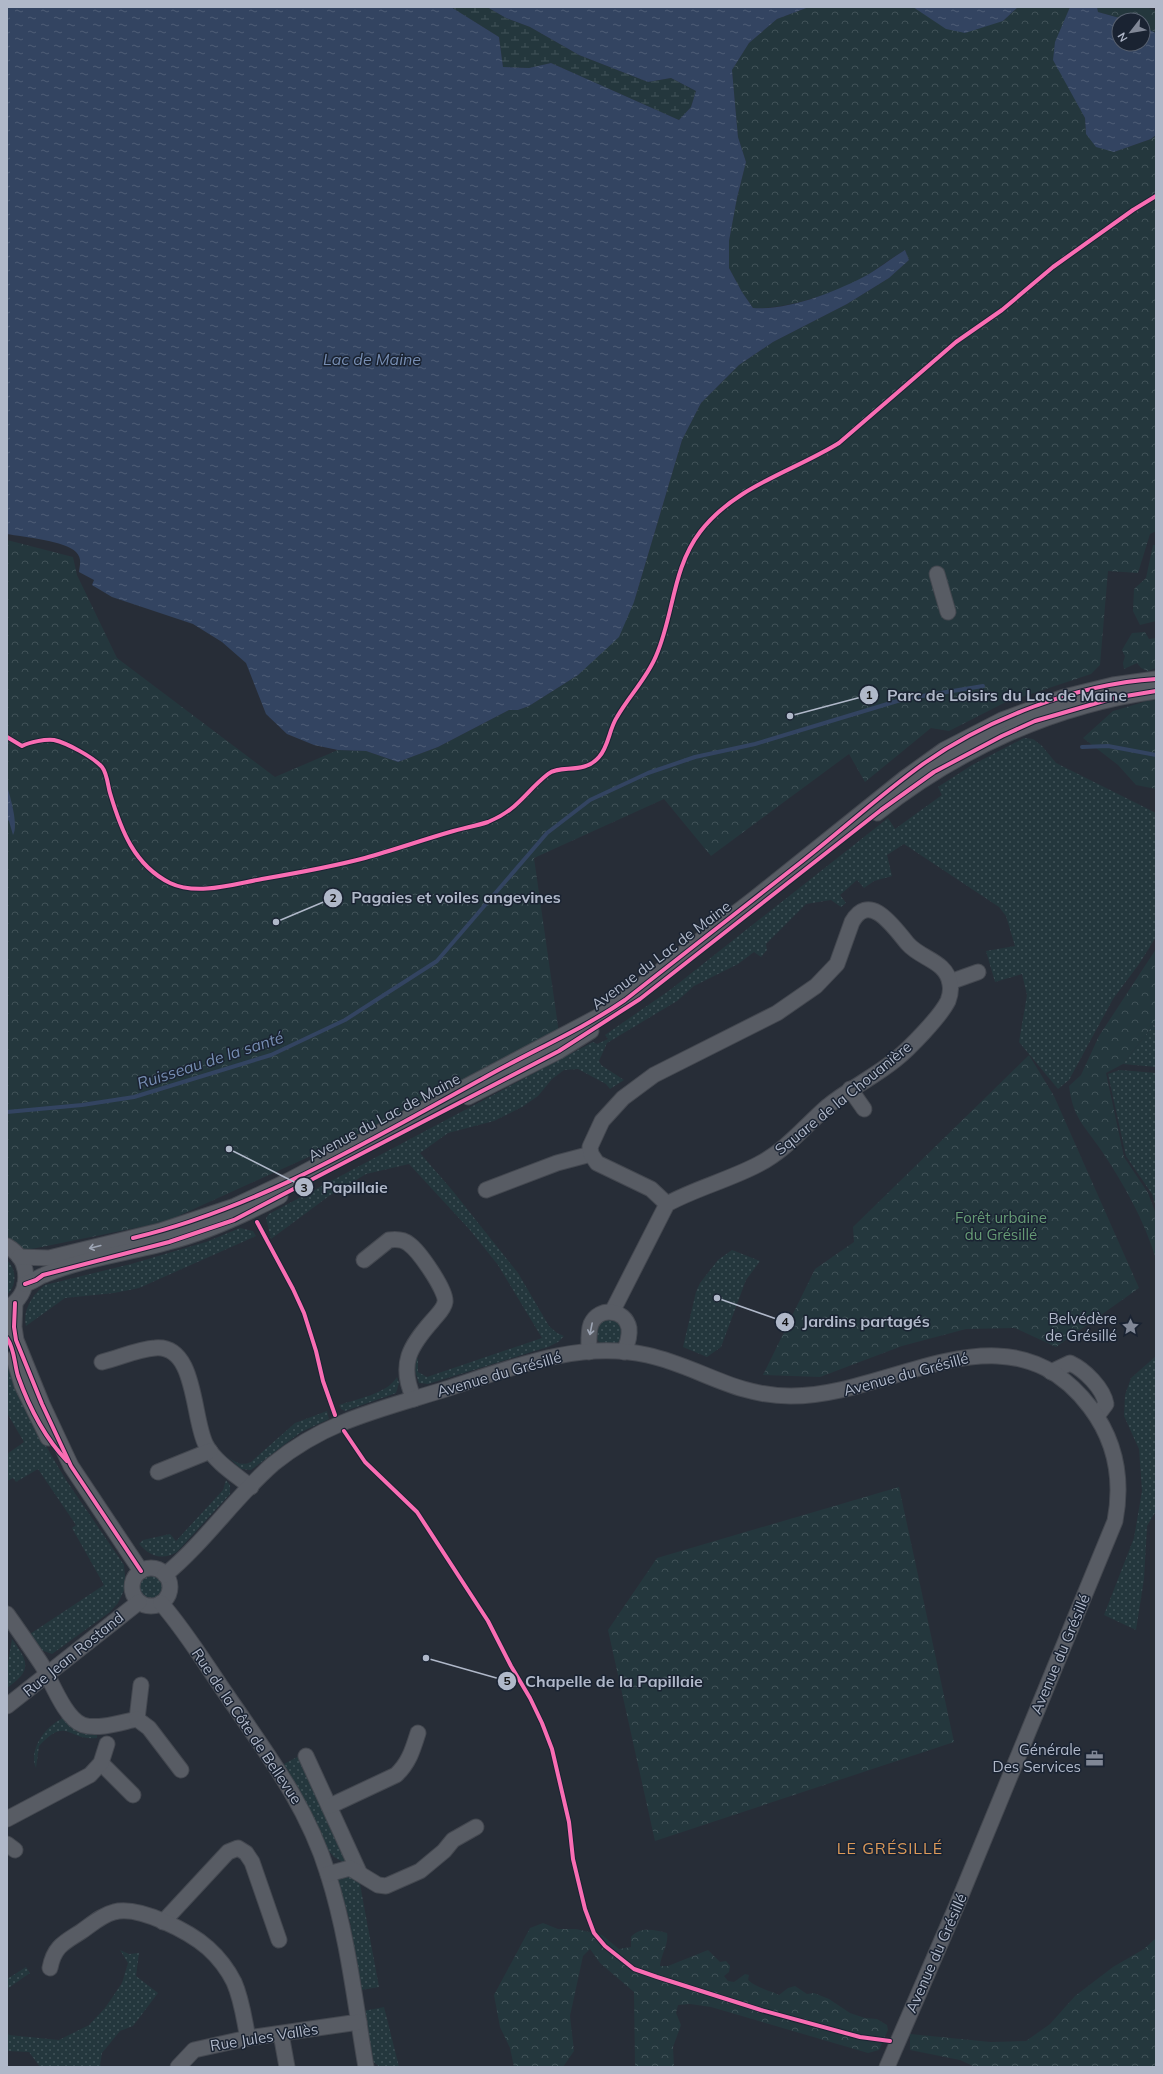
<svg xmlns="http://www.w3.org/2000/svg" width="1163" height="2074" font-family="Mulish,sans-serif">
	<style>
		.grass { fill: url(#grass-dots) }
		.forest { fill: url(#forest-crowns) }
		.wetland { fill: url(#wetland-marsh) }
		.water { fill: url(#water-ripples) }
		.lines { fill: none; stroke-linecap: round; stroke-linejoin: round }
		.stream { stroke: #334461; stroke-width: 4 }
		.minor-casing { stroke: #444850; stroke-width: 17 }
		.minor { stroke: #585c64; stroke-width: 15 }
		.cycleway-casing { stroke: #1a2332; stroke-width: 6 }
		.cycleway { stroke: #f96db3; stroke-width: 4 }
		.oneway { stroke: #9ea6b5 }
		.labels { text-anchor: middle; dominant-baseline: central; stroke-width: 3; stroke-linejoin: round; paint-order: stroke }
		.street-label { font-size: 15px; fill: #b0b8c9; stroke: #1a2332 }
		.park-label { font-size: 15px; fill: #669b75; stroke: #1a2332 }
		.poi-label { font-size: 15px; fill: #b0b8c9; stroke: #1a2332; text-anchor: end }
		.water-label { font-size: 16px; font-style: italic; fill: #768db2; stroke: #1a2332 }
		.neighbourhood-label { font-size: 16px; letter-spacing: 1px; fill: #db9959; stroke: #1a2332 }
		.leader { fill: none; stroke: #b0b8c9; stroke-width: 1.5 }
		.callout-dot { fill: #b0b8c9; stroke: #1a2332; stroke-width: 1.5 }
		.mark-label { font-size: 12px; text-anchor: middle; font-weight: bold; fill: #111 }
		.callout-label { font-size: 16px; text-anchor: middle; font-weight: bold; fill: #b0b8c9; stroke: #1a2332; stroke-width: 3; stroke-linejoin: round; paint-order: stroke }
	</style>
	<defs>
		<pattern id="grass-dots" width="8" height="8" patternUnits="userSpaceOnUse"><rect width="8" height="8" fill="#24373d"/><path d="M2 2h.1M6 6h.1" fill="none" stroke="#415258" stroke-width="1.8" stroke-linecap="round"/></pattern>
		<pattern id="forest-crowns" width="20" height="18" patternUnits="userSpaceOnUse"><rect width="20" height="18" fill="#24373d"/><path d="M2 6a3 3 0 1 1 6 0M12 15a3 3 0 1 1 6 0" fill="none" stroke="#415258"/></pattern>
		<pattern id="wetland-marsh" width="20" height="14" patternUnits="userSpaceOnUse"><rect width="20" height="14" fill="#24373d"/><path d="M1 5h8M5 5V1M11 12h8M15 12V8" fill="none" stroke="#415258"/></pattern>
		<pattern id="water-ripples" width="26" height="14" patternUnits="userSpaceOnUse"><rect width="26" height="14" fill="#334461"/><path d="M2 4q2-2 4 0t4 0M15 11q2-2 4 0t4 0" fill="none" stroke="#4e5d76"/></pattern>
	</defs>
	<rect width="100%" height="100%" fill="#272d37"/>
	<g class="grass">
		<path d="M1024,738l9,1 9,7 14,17 100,50v124l-17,27 -26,35 -44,81 -11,9 -39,-47 8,-47 -5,-21 -27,8 -9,-31 29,-5 -9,-30 -7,-9 -95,-63 -17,11 5,21 -18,5 -10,7 -7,-8 -17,15 6,8 -5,4 -10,-7 -25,4 -40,40 1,6 -6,7 -7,-5 -16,12 -44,22 -17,15 -70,42 -8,18 2,4 23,15 -14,9 -4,-5 -28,-15 -14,1 -12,9 -14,17 -16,11 -28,14 -46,12 -28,20 32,37 66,83 31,53 8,7 7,3 -6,6 -10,5 -120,37 -9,-1 -4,-12v-11l3,-2v14l9,5 115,-39 -44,-73 -28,-35 -61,-66 -43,10 -37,22 -58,43 -5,-21 3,-4 324,-172 4,2 11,-5 -3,-4 65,-45 218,-172 7,11 47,-34 -4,-8 34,-22z"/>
		<path d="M1154,1024l2,6v37l-33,-3z"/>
		<path d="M1120,1070l36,3v134l-4,-13 -26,-38 -18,-82z"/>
		<path d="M240,1228l13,3 3,5 -117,52 -25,5 -49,5 -39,28c-4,-16 7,-32 19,-41l86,-21 75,-22z"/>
		<path d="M732,1250l28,11 -14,19 -25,67 -14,10 -24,-10 13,-55 4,-9 18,-23z"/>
		<path d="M7,1260c10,10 10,25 0,35z"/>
		<path d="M608,1317l13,6 2,14 -7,7h-15l-5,-6 -1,-11z"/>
		<path d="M1156,1356v155l-9,15 -3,53 -8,51 -32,-15 30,-77 8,-47 -3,-42 -15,-33 1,-21 6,-17z"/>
		<path d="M7,1364l11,30 32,59 16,27 58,85 2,21 -8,17 -8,9 -58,42 -11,-4 -11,-16 74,-49 -32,-57 4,-3 -38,-56 -22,13 -3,-4 -6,3v-27l17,-12 -17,-29z"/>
		<path d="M397,1377l2,6 -3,10 -51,18 -4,-2 -2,-4c17,-6 48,-11 58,-28z"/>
		<path d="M327,1411l2,8 -28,13 -50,38 -10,-1 -16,-15c8,7 15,13 26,8l44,-39z"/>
		<path d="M226,1480l4,5v9l-53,58c-15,9 -27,4 -38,-8l4,-4 27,-6 6,7 47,-51z"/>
		<circle cx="151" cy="1585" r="13"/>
		<path d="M12,1639c17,24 20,31 -5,49v-19z"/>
		<path d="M63,1718l12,7 22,5v8c-29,3 -30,-23 -58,8l-3,22c-8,-19 10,-42 27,-50z"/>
		<path d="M297,1757l7,3 44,101 -5,1 -9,-5 -7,-8 -28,-59 -15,-26z"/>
		<path d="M344,1873l15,6 20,108 -18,3 -11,-68 -12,-42z"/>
		<path d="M120,1950l9,4 10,-1 -3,23 22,17 -25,33 -13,5 -18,22 -2,12 3,2h-63l-11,-15 -22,-1v-20l2,4 50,5 30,-15 16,-17 17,-25 6,-20z"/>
		<path d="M26,1967l4,6 -23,16v-10z"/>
		<path d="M384,2007l15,60h-19l-8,-6 -8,-50z"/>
	</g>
	<g class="forest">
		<path d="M809,7h104l7,4 83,10 15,-14h52l-6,16 12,77 9,18 1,16 28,18 37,-13 5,-4v396l-6,3 -12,39 -30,-2 -8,94 -9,9 -87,29 -55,28 -18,-3 -66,54 -16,-28 -138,102 -47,-57 -130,59 25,175 -182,93 -212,96 -158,32v-714l66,17 4,18 40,83 158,119 63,-27 28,1 32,11 40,-15 71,-37h9l11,-4 49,-31 56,-73 48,-162 19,-37 38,-38 34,-23 74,-38 42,-26 20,-18 -4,-10c-12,7 -23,15 -34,23 -28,18 -85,37 -118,35l-11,-16 -13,-24v-27l8,-43 9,-36 -8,-25 -6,-67 17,-27 28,-24z"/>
		<path d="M1097,7h49l10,4v22l-13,-6v-7h-16l-29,-8z"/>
		<path d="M1153,545h3v76l-16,4 -7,-14 1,-22 12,-11z"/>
		<path d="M1145,632l4,7 7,-1v30l-8,3 -7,-3 -4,-5 -13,6 -1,-6 2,-7 -3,-6 10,-17z"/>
		<path d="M1156,700v89l-20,-4 -18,-20 -35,-27 30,-27 34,-10z"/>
		<path d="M1156,949v77l-2,-2 -31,40 -17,9 18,84 24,36 8,21v45c-12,-39 -32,-75 -55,-109 -17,-25 -28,-32 -32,-64l12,-11 18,-39z"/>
		<path d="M1029,1055l25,41 85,192 -83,59 -41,-19 -49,1 -64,17 -82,31 -57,-2 52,-106 39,-27 -1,-15z"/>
		<path d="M899,1487l55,255 -299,99 -47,-211 49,-72z"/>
		<path d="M543,1923l15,6h18l26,6 17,14 12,-2v-10c10,-11 23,-7 36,-4 2,12 -6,21 -7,33h8l40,-16 12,12 6,-1 4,5 -1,6 -5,4 4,5 6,1 11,-8 4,1 -1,5c9,8 20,10 31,15l9,-7 7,-2 12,8 7,-1 15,6 21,14 15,5 12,1 10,6 1,5 -9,20 -11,3 -157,-46 -21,-3 -12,1 -2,8 5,12 -8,22 1,20h-39l-1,-75 -34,-29 -10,-14 -7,7 -13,60 4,35 -11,16h-49l-4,-19 -10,-21 -6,-32 36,-67z"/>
		<path d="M1156,1938v129h-181l-15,-7 -50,-10v-16l81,8 35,-1 24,-17 25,-28 38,-29 31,-18z"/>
	</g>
	<path class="wetland" d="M451,7h36l19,11 24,9 49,28 69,27 23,-4 25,13 -5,16 -12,13 -128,-57 -22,5 -26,-1 -4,-30z"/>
	<g class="water">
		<path d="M7,7h444l48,30 4,30 26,1 22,-5 128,57 12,-13 5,-16 -25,-13 -23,4 -69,-27 -49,-28 -24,-9 -19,-11h322l-32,12 -28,24 -17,27 6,67 8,25 -9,36 -8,43v27l13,24 11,16c35,3 85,-17 116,-34 12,-7 24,-17 36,-24l4,10 -20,18 -42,26 -74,38 -34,23 -38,38 -19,37 -48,162 -15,35 -41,38 -49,31 -11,4h-9l-71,37 -40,15 -32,-11 -28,-1 -24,-5 -27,-11 -21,-20 -20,-51 -24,-21 -29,-18 -81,-27 -20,-12 2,-5 -15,-8c1,-8 3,-14 -3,-20 -10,-11 -53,-15 -69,-18z"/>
		<path d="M913,7h105l-15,14 -38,12 -19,-4z"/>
		<path d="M1070,7h27l1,5 29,8h-8v24h24v-17l13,6v102l-5,4 -37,13 -18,-5 -10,-13 -1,-16 -32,-58 2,-18z"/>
		<path d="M7,786c3,10 12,40 6,49l-4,-14 -2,-2z"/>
	</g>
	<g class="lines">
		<g class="stream">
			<path d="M1082,747l26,-1 48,9"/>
			<path d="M7,1112l75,-7 52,-8 137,-42 74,-35 92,-59 110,-128 43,-33 58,-27 47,-16 60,-13 149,-45 79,-13"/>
		</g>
		<defs>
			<g id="minor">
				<path d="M937,574l11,38"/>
				<path d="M877,813c81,-64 177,-108 279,-122"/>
				<path d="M950,982l28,-10"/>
				<path d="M850,1089l14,20"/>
				<path d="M468,1097l91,-46 32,-20"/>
				<path d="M486,1190l71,-27 34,-9"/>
				<path d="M7,1246c25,14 25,48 0,62"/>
				<path d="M19,1257l30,1 111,-27 75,-25 53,-25 319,-169 147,-113 151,-121 39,-28 58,-30 62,-23 49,-12 43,-6"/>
				<path d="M364,1260l25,-20c7,-1 14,-1 20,4 10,7 38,47 36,58 -1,7 -8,13 -12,18 -23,26 -35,44 -19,79"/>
				<path d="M25,1284c8,-2 13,-7 19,-9 37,-16 85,-22 124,-33 40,-10 76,-27 112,-46"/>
				<path d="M15,1303l-1,24 2,13 26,64 29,62 70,105"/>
				<path d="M612,1312l55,-108 -16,-15 -54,-26 -6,-9 -1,-7 12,-26 21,-23 31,-23 123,-62 39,-27 21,-22 15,-42c18,-32 43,7 56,22 13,15 39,17 42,40 1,5 0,12 -2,17 -8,16 -39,48 -53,59 -21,17 -46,29 -67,46 -23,20 -42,44 -69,58 -30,16 -63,24 -92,40"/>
				<path d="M589,1352c0,-9 -1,-20 2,-28 8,-18 34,-15 38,4 1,8 -2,17 -5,24"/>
				<path d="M14,1358l8,27 26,53"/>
				<path d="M102,1362c17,-4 36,-13 53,-14 42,-4 37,71 51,97 9,17 30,30 45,42"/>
				<path d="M1051,1372l19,-9c15,7 33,25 36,41l-9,12"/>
				<path d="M158,1472l52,-21"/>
				<circle cx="151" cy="1587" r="19"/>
				<path d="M165,1575c40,-33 70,-78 108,-111 21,-17 45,-31 69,-41 34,-14 69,-23 104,-34 65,-21 132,-49 201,-34 51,11 87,41 143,41 102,1 217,-98 300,11 25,33 33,72 25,114l-158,384 -70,162"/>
				<path d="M161,1603c27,31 48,67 72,101 38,55 75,105 95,170 20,63 27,129 38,193"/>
				<path d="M7,1614c12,17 24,34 35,51 9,15 23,54 41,60 16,5 39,-3 54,-6l4,-34"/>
				<path d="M7,1706l132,-104"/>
				<path d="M137,1719l12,9 32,42"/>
				<path d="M306,1756l53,116"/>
				<path d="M101,1763l32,32"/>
				<path d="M330,1806l66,-31c13,-12 17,-26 22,-42"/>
				<path d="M7,1819l83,-44 11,-12 6,-19"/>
				<path d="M7,1844l8,6"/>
				<path d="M328,1874l22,-6 28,17 8,1 34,-15 24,-20 9,-11 23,-13"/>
				<path d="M163,1922l65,-70 10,-4 8,5 6,9 27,78"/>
				<path d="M50,1968c4,-22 15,-26 32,-37 10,-7 20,-16 32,-19 25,-7 76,20 94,36 10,9 20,22 26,34 8,18 10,37 14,56"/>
				<path d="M281,2034l6,33"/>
				<path d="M178,2067l16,-17 54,-12 111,-16"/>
			</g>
		</defs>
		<use href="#minor" class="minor-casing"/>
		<use href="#minor" class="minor"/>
		<defs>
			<g id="cycleway">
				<path d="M7,737l15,9c8,-4 23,-7 32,-6 13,3 39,17 48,27 5,6 6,19 8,26 11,37 24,72 60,90 27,13 64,1 92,-4 35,-6 69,-12 103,-21 29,-8 57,-18 85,-26 13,-4 26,-6 38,-10 30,-12 37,-30 60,-48 12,-10 36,1 51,-17 10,-11 10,-28 18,-40 12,-21 30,-39 39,-61 18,-41 16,-87 44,-124 35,-46 92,-60 139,-89l117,-101 46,-32 51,-43 80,-57 23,-14"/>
				<path d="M257,1222l36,67 11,24 12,38 7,30 12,34"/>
				<path d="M133,1238c125,-30 237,-98 349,-159 47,-27 98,-48 143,-79 58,-46 117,-91 175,-137 41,-32 80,-68 123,-99 64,-45 154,-80 233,-85"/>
				<path d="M25,1284l11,-4 7,-5 126,-33 65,-22 325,-169 81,-52 241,-189 53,-38 68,-36 33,-15 79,-23 42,-7"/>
				<path d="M15,1303l-1,24 2,13 26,64 29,62 70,105"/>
				<path d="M7,1338c8,12 7,25 11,38 11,31 26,61 49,85"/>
				<path d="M344,1431l21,31 52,50 71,109 23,45 19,32 12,25 10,26 17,73 4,37 12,50 9,24 11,13 29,23 23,8 104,33 99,27 30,4"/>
			</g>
		</defs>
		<use href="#cycleway" class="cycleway-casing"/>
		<use href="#cycleway" class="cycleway"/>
	</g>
	<defs><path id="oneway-shaft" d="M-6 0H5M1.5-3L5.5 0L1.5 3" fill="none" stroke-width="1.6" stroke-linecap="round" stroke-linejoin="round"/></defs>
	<g class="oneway">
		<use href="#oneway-shaft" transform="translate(95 1247) rotate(166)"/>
		<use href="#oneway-shaft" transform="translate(591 1329) rotate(101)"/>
	</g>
	<defs>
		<symbol id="sight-bare" viewBox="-9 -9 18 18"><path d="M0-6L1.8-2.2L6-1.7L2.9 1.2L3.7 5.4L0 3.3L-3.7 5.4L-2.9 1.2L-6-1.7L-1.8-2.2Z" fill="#808796" stroke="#1a2332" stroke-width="2.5" paint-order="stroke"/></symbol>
		<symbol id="office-bare" viewBox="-9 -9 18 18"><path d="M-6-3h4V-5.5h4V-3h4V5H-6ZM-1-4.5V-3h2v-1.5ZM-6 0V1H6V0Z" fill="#808796" stroke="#1a2332" stroke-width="2.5" paint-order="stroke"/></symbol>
	</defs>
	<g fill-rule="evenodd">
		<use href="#sight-bare" x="1118" y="1314" width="25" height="25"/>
		<use href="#office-bare" x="1082" y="1746" width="25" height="25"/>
	</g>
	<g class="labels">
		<g class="street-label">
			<text transform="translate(661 955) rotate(-37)">Avenue du Lac de Maine</text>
			<text transform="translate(843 1098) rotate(-39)">Square de la Chouanière</text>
			<text transform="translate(384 1117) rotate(-28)">Avenue du Lac de Maine</text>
			<text transform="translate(499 1374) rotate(-16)">Avenue du Grésillé</text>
			<text transform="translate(906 1374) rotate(-15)">Avenue du Grésillé</text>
			<text transform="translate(73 1654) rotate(-39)">Rue Jean Rostand</text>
			<text transform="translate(1060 1654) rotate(-67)">Avenue du Grésillé</text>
			<text transform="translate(247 1726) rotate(56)">Rue de la Côte de Bellevue</text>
			<text transform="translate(936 1953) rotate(-66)">Avenue du Grésillé</text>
			<text transform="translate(264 2037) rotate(-9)">Rue Jules Vallès</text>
		</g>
		<g class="park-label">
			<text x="1001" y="1217">Forêt urbaine<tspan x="1001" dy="17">du Grésillé</tspan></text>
		</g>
		<g class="poi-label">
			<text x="1117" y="1318">Belvédère<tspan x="1117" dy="17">de Grésillé</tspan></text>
			<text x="1081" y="1749">Générale<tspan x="1081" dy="17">Des Services</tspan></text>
		</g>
		<g class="water-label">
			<text x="372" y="359">Lac de Maine</text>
			<text transform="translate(210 1060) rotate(-18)">Ruisseau de la santé</text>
		</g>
		<g class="neighbourhood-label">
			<text x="890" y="1848">LE GRÉSILLÉ</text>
		</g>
	</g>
	<path class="leader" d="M790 716L869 695M276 922L333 898M229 1149L304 1187M717 1298L785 1322M426 1658L507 1681"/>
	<g class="callout-dot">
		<circle cx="790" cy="716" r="4"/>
		<circle cx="276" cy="922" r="4"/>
		<circle cx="229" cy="1149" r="4"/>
		<circle cx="717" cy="1298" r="4"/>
		<circle cx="426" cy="1658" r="4"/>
		<circle cx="869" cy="695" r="10"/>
		<circle cx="333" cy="898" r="10"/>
		<circle cx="304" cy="1187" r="10"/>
		<circle cx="785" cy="1322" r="10"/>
		<circle cx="507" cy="1681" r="10"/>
	</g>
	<g class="mark-label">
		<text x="869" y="699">1</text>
		<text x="333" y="902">2</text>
		<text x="304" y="1192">3</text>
		<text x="785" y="1326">4</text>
		<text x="507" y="1685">5</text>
	</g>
	<g class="callout-label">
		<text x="1007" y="701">Parc de Loisirs du Lac de Maine</text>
		<text x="456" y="903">Pagaies et voiles angevines</text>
		<text x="355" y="1193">Papillaie</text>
		<text x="866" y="1327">Jardins partagés</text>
		<text x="614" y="1687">Chapelle de la Papillaie</text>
	</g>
	<rect width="1163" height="2074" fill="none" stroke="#b0b8c9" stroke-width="16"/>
	<g transform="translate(1131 32) rotate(239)"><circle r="19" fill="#1a2332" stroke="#565f6e"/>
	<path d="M0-3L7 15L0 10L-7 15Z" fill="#808796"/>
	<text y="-6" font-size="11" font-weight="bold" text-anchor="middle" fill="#b0b8c9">N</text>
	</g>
</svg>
